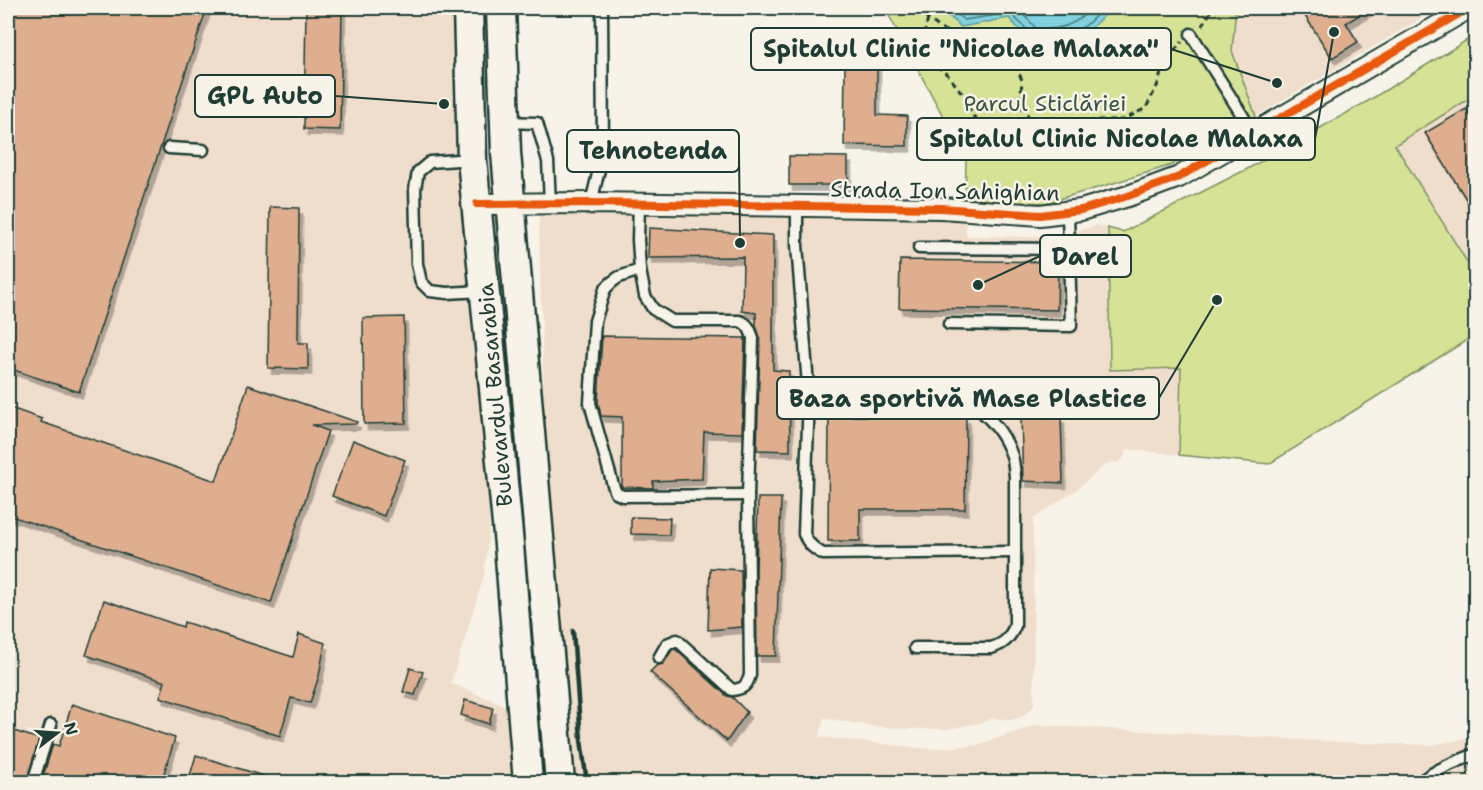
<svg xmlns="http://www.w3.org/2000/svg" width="1483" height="790" font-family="'Shantell Sans',sans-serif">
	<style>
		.built { fill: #f0decd }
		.green { fill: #d6e295; stroke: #7a9064; stroke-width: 1.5 }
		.water { fill: #82d1e0; stroke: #5a969b; stroke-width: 1.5 }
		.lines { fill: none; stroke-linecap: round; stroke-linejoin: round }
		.shore { stroke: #477879; stroke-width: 1.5 }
		.building { fill: #deae8f; stroke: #1f3d34; stroke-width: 1.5; filter: url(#shadow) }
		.lane-casing { stroke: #1f3d34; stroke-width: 15 }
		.street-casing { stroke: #1f3d34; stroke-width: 24 }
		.secondary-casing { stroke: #1f3d34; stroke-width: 33 }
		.path { stroke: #1f3d34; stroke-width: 3; stroke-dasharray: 6 4.5; stroke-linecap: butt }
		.lane { stroke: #f7f3e8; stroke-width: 10 }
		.street { stroke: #f7f3e8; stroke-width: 20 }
		.secondary { stroke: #f7f3e8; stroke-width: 28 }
		.rail { stroke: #1f3d34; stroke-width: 4.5 }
		.cycleway-casing { stroke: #f7f3e8; stroke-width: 11 }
		.cycleway { stroke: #e8590c; stroke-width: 8 }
		.labels { text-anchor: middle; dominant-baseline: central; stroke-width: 5; stroke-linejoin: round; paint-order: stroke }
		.park-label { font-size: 22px; fill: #3a5643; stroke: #f7f3e8 }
		.street-label { font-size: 22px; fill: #1f3d34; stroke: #f7f3e8 }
		.leader { fill: none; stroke: #1f3d34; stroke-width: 2 }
		.callout-dot { fill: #1f3d34; stroke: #f7f3e8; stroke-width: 2 }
		.callout { fill: #f7f3e8; stroke: #1f3d34; stroke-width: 2 }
		.callout-label { font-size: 24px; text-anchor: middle; font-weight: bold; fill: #1f3d34 }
	</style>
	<defs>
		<filter id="shadow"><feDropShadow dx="3.5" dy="6" stdDeviation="0" flood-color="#0004"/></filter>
	</defs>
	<rect width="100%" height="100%" fill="#f7f3e8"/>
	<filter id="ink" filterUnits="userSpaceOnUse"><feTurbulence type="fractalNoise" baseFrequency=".0167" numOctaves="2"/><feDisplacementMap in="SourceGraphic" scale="12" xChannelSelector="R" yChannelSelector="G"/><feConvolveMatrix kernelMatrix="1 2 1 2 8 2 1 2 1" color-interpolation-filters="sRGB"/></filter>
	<g filter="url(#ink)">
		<g class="built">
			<path d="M8,8h444l3,138 34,328 1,48 -6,54 -33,107 62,26 6,73h-511z"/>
			<path d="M1236,8h203l-183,108 -24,-65z"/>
			<path d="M1475,95v180l-80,-130z"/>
			<path d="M538,190l427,13 1,33 66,1 50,-7 14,-5 12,3 2,142 71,-2 -2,87 -51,-6 -6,11 -5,3 -5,-1 -7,3 -29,25 -43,29 1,187 -12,11 -11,3 -17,-2 -14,5 -33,6h-37l-40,-3 -46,-8 -5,19 111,12 47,-4 59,-20 322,18 74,2 43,-8v45h-910l-15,-148z"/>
		</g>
		<g class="green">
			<path d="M885,8h351l-4,43 24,65 -84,49 -68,21 -59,17h-80l1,-44z"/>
			<path d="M1475,35v60l-80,50 80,130v60l-206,129 -90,-9 2,-87 -71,2 -2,-142 15,4 126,-64 119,-67z"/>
		</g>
		<path class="water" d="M940,8h172l-24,23 -29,12 -29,-2 -21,-23 -48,9z"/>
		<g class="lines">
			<g class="shore">
				<path d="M949,8l15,12 46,-7 23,22 26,2 26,-11 19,-18"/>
				<path d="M1017,8l19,20c26,3 38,-3 57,-20"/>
			</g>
		</g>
		<g class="building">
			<path d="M8,8h199l-128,384 -71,-24z"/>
			<path d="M306,8h36l-2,122 -36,-1z"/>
			<path d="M1300,8h71l-25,15 12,19 -26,16z"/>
			<path d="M845,63h32v52l30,1v30l-63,-1z"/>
			<path d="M1466,109l10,16v90l-51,-82z"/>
			<path d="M789,156l59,1v28h-59z"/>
			<path d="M270,207l29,1 -1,135h10v26l-40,-1z"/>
			<path d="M649,228l124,7v135l16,1 1,80 -33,-1 3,-112 -4,-13v-12l-14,-2 1,-54 -95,1z"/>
			<path d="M900,260l158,2 -1,48 -158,-2z"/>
			<path d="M404,317l2,106 -42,1 -1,-106z"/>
			<path d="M602,336l143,2 -3,95 -38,-1 -2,47 -49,2v7l-31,-1v-70l-21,-1 -3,-14z"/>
			<path d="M248,385l109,37 -1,2 -44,1 16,6 -57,172 -263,-88v-108l34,12 -1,3 175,59z"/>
			<path d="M829,416l137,1 -1,92h-105v32h-32z"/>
			<path d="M1061,417l2,66 -40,-2 -2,-63z"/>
			<path d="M353,440l52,20 -21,56 -52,-20z"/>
			<path d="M758,498h23l-5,158h-19l-1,-85z"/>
			<path d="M631,517l39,1 -1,17 -38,-1z"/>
			<path d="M710,568l31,2 1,57 -34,3z"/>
			<path d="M104,600l79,27 1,-5 109,35 6,-23 26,9 -6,33 -9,27 -19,-5 -11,38 -120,-39 5,-15 -79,-27z"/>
			<path d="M675,649l52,47 5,1 15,15 -20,29 -77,-69 7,-7 6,-1 9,-14z"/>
			<path d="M410,668l13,4 -8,23 -12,-3z"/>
			<path d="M465,700l28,8 -4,16 -28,-9z"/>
			<path d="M72,704l103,34 -14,45h-120l12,-39 6,2z"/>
			<path d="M8,729l31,10 -13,44h-18z"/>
			<path d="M196,755l77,24v4h-85z"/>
		</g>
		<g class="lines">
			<defs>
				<g id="lane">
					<path d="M1191,34l63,100"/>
					<path d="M505,122l32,1 11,38 2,42"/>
					<path d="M169,148l34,2"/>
					<path d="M472,159l-42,3 -12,10 -3,17 2,75 4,18 9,9 17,2 35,-2"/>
					<path d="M591,203l12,-50 -1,-145"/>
					<path d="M639,204l-1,36 2,30 -21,7 -7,5 -7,7 -10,32 -5,82 23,82 3,8 7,3 125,-1"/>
					<path d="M797,206v39l12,153 -5,136c4,10 10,15 19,20l192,-2"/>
					<path d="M919,248l150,1"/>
					<path d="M640,270l5,26 8,13 19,12h68c8,3 10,8 13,17l-5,157 2,180c-3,11 -7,14 -18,15l-55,-50 -10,4 -8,14"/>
					<path d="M949,324l122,2 -3,-114"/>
					<path d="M809,398l165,7c17,13 31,30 38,51 2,6 2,14 3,20v150c-6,13 -11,18 -24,22h-76"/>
					<path d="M33,782l18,-57"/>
					<path d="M1420,782c17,-13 35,-20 56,-28"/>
				</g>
				<path id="street" d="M477,204l114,-1 350,5 99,7 41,-5 47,-14 51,-19 290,-169"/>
				<g id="secondary">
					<path d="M468,8l4,151 37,386 19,237"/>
					<path d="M501,8l5,145 54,629"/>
				</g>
			</defs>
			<use href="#lane" class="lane-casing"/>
			<use href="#street" class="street-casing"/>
			<use href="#secondary" class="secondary-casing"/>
			<g class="path">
				<path d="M918,8l10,11 15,11 14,4 55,24 10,22 -2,24 14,20 25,4"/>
				<path d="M928,19l-6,23 7,18 19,15 14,18 11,23 19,16 21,10 24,-3 19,-9 18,-6 25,-4h24l23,-12 12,-24 6,-22 18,-20"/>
				<path d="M1202,26l11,-18"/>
			</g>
			<use href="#lane" class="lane"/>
			<use href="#street" class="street"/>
			<use href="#secondary" class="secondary"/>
			<path class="rail" d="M573,631l8,109 6,42"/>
			<defs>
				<path id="cycleway" d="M477,204l114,-1 350,5 99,7 41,-5 47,-14 51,-19 290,-169"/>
			</defs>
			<use href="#cycleway" class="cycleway-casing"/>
			<use href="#cycleway" class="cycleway"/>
		</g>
	</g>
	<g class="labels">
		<g class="park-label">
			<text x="1045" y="103">Parcul Sticlăriei</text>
		</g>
		<g class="street-label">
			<text transform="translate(945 191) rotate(1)">Strada Ion Sahighian</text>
			<text transform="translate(495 395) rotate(-95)">Bulevardul Basarabia</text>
		</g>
	</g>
	<path class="leader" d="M1277 83L1171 49M444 104L335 96M1334 32L1315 139M740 243L739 151M978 285L1040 256M1217 300L1159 398"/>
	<g class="callout-dot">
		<circle cx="1277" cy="83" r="6"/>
		<circle cx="444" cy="104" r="6"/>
		<circle cx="1334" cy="32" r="6"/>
		<circle cx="740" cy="243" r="6"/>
		<circle cx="978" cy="285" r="6"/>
		<circle cx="1217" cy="300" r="6"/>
	</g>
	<g class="callout">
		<rect x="751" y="28" width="420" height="42" rx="6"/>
		<rect x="195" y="75" width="140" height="42" rx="6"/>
		<rect x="917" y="118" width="398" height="42" rx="6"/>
		<rect x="567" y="130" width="172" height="42" rx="6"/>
		<rect x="1040" y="235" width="91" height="42" rx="6"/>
		<rect x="777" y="377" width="382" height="42" rx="6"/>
	</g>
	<g class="callout-label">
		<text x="961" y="57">Spitalul Clinic "Nicolae Malaxa"</text>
		<text x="265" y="104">GPL Auto</text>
		<text x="1116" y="147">Spitalul Clinic Nicolae Malaxa</text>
		<text x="653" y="159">Tehnotenda</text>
		<text x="1085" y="265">Darel</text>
		<text x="968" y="407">Baza sportivă Mase Plastice</text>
	</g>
	<rect width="1483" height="790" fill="none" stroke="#f7f3e8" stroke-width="30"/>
	<rect x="15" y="15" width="1453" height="760" fill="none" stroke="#1f3d34" stroke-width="2" filter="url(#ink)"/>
	<g transform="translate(57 733) rotate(73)" stroke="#f7f3e8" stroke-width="4.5" paint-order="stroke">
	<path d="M0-4.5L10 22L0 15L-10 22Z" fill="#1f3d34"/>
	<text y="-9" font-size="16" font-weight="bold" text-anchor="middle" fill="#1f3d34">N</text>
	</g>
</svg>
